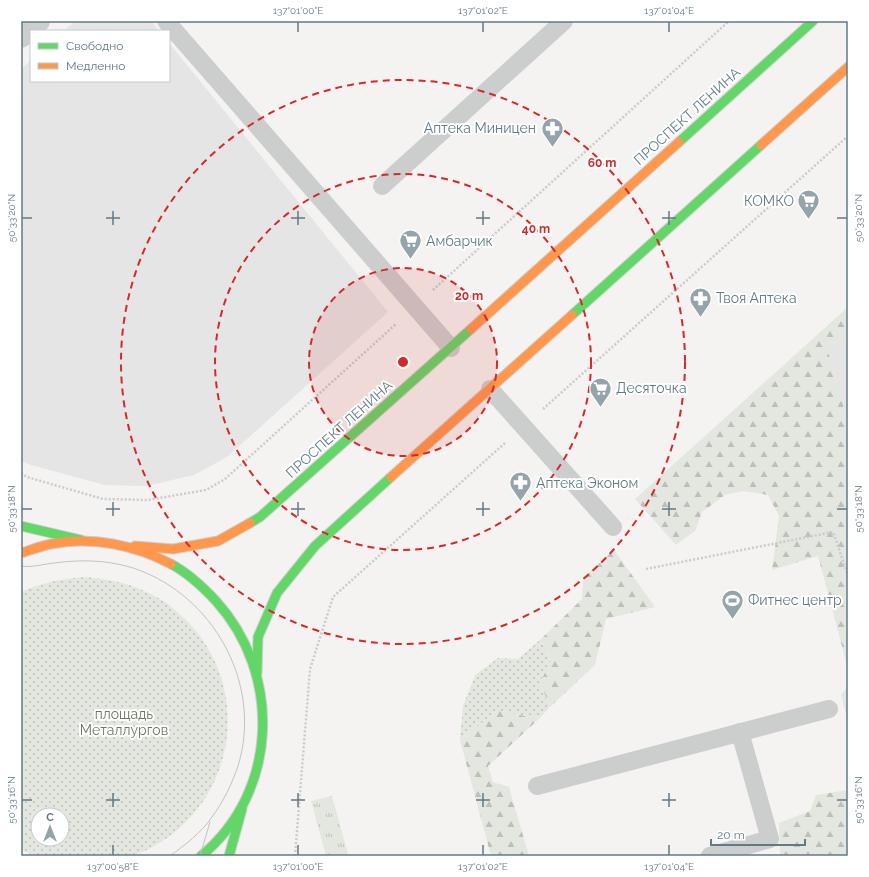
<svg xmlns="http://www.w3.org/2000/svg" width="869" height="877" font-family="Raleway,sans-serif">
	<style>
		.built { fill: #e4e5e4 }
		.grass { fill: url(#grass-tufts) }
		.forest { fill: url(#forest-firs) }
		.park { fill: url(#park-dots); fill-rule: evenodd }
		.lines { fill: none; stroke-linecap: round; stroke-linejoin: round }
		.fast-casing { stroke: #cdd0d0; stroke-width: 11 }
		.slow-casing { stroke: #cdd0d0; stroke-width: 11 }
		.path { stroke: #cacbcc; stroke-width: 2.5; stroke-dasharray: 2 2; stroke-linecap: butt }
		.lane { stroke: #cccdcd; stroke-width: 18 }
		.street { stroke: #cccdcd; stroke-width: 22 }
		.fast { stroke: #63d668; stroke-width: 9 }
		.slow { stroke: #ff974d; stroke-width: 9 }
		.tram { stroke: #c0c3c3; stroke-width: 1 }
		.ticks { fill: none; stroke: #617a85; stroke-width: 1.5 }
		.ring { fill: none; stroke: #d62828; stroke-width: 2; stroke-dasharray: 7 5 }
		.labels { text-anchor: middle; dominant-baseline: central; stroke-width: 4; stroke-linejoin: round; paint-order: stroke }
		.street-label { font-size: 14px; fill: #617a85; stroke: #fff }
		.poi-label { font-size: 14px; fill: #617a85; stroke: #fff; text-anchor: start }
		.park-label { font-size: 14px; fill: #6a7b60; stroke: #fff }
		.centre { fill: #d62828; stroke: #fff; stroke-width: 2 }
		.ring-label { font-size: 12px; text-anchor: middle; font-weight: bold; fill: #d62828; stroke: #fff; stroke-width: 4; stroke-linejoin: round; paint-order: stroke }
		.neatline { fill: none; stroke: #617a85; stroke-width: 1.5 }
		.ticks-label { font-size: 10px; text-anchor: middle; fill: #617a85 }
	</style>
	<defs>
		<pattern id="grass-tufts" width="24" height="20" patternUnits="userSpaceOnUse"><rect width="24" height="20" fill="#e4e7df"/><path d="M3 7l-1-3M5 7V3M7 7l1-3M15 17l-1-3M17 17v-4M19 17l1-3" fill="none" stroke="#bcc0ba"/></pattern>
		<pattern id="forest-firs" width="22" height="20" patternUnits="userSpaceOnUse"><rect width="22" height="20" fill="#e4e7df"/><path d="M5 1l3.5 6h-7zM16 11l3.5 6h-7z" fill="#bcc0ba"/></pattern>
		<pattern id="park-dots" width="8" height="8" patternUnits="userSpaceOnUse"><rect width="8" height="8" fill="#e4e7df"/><path d="M2 2h.1M6 6h.1" fill="none" stroke="#bcc0ba" stroke-width="1.8" stroke-linecap="round"/></pattern>
	</defs>
	<rect width="100%" height="100%" fill="#f4f3f1"/>
	<g class="built">
		<path d="M75,21h76l8,10h-95z"/>
		<path d="M169,43l219,269 -161,145 -33,18 -48,11 -41,-1 -74,-20 -10,-4v-392l10,-9v21h138z"/>
		<path d="M848,338v85l-22,-79z"/>
	</g>
	<path class="grass" d="M332,796l16,58 -8,2h-14l-15,-55z"/>
	<g class="forest">
		<path d="M848,307v31l-22,6 22,79v246l-30,-113 -46,14 7,-54 -11,-21 -25,-4 -18,4 -23,17 -7,19 -19,14 -41,-46z"/>
		<path d="M614,550l41,57 -49,12 -11,46 -45,42 -10,-24 10,-22 -9,-22 41,-40 1,-21z"/>
		<path d="M848,686v36l-7,-27z"/>
		<path d="M498,710l22,5 20,3 -52,48 5,16 16,5 20,69h-38l-31,-116z"/>
		<path d="M848,790v66h-68l-1,-33 31,-12 6,-16z"/>
	</g>
	<g class="park">
		<path d="M85,577c29,3 49,7 75,22 11,6 21,16 30,25 44,48 50,118 16,173 -17,26 -42,48 -72,58 -8,3 -35,1 -45,1 -12,0 -24,0 -36,0 -6,0 -13,1 -18,-1 -5,-1 -10,-3 -14,-6v-257c22,-10 41,-13 64,-15zM38,815h24v24h-24z"/>
		<path d="M541,639l9,22 -10,22 10,24 -10,11 -20,-3 -22,-5 -38,30 3,-34 12,-31 23,-17 20,1z"/>
	</g>
	<g class="lines">
		<defs>
			<g id="fast">
				<path d="M679,142l134,-121"/>
				<path d="M572,315l189,-170"/>
				<path d="M250,523l10,-6 211,-188"/>
				<path d="M21,526l60,14"/>
				<path d="M171,564c17,9 32,23 45,37 66,73 63,191 -15,255"/>
				<path d="M257,673l1,-36 19,-44 38,-47 76,-69"/>
				<path d="M229,856l13,-47"/>
			</g>
			<g id="slow">
				<path d="M761,145l87,-78"/>
				<path d="M471,329l208,-187"/>
				<path d="M391,477l181,-162"/>
				<path d="M135,546l38,3 45,-8 32,-18"/>
				<path d="M21,553c10,-3 20,-7 30,-9 41,-8 84,1 120,20"/>
			</g>
		</defs>
		<use href="#fast" class="fast-casing"/>
		<use href="#slow" class="slow-casing"/>
		<g class="path">
			<path d="M433,290l296,-269"/>
			<path d="M543,409l305,-273"/>
			<path d="M21,473l6,4 76,22 45,1 58,-10 19,-11 171,-155"/>
			<path d="M646,569l187,-37 15,43"/>
			<path d="M295,856l15,-187 23,-72 172,-154"/>
		</g>
		<g class="lane">
			<path d="M166,21l285,327"/>
			<path d="M382,186l182,-165"/>
			<path d="M490,389l123,138"/>
			<path d="M537,786l292,-77"/>
			<path d="M710,856l60,-17 -30,-107"/>
		</g>
		<path class="street" d="M21,37l18,-16"/>
		<use href="#fast" class="fast"/>
		<use href="#slow" class="slow"/>
		<g class="tram">
			<path d="M21,566c10,2 23,-2 33,-3 30,-4 61,-3 90,9 74,31 118,116 94,194 -6,18 -15,36 -26,51 -11,16 -27,28 -42,39"/>
			<path d="M200,856l10,-34"/>
		</g>
	</g>
	<path class="ticks" d="M298,22v10M483,22v10M669,22v10M113,211v14M298,211v14M483,211v14M669,211v14M22,218h10M106,218h14M291,218h14M476,218h14M662,218h14M837,218h10M113,502v14M298,502v14M483,502v14M669,502v14M22,509h10M106,509h14M291,509h14M476,509h14M662,509h14M837,509h10M113,793v14M298,793v14M483,793v14M669,793v14M22,800h10M106,800h14M291,800h14M476,800h14M662,800h14M837,800h10M113,845v10M298,845v10M483,845v10M669,845v10"/>
	<circle cx="403" cy="362" r="94" fill="#d62828" fill-opacity=".12"/>
	<g class="ring">
		<circle cx="403" cy="362" r="94"/>
		<circle cx="403" cy="362" r="188"/>
		<circle cx="403" cy="362" r="282"/>
	</g>
	<defs>
		<symbol id="pharmacy-pin" viewBox="-11 -11 22 30"><path d="M0 17L-7.5 6A9.5 9.5 0 1 1 7.5 6Z" fill="#94a4ab" stroke="#fff"/><path d="M-2-6h4v4h4v4h-4v4h-4v-4h-4v-4h4Z" fill="#fff"/></symbol>
		<symbol id="supermarket-pin" viewBox="-11 -11 22 30"><path d="M0 17L-7.5 6A9.5 9.5 0 1 1 7.5 6Z" fill="#94a4ab" stroke="#fff"/><path d="M-6-5.5h2.5l.6 2H6L4.5 2H-2.5L-4.4-4H-6ZM-1.5 3.2a1.3 1.3 0 1 0 .1 0ZM3 3.2a1.3 1.3 0 1 0 .1 0Z" fill="#fff"/></symbol>
		<symbol id="stadium-pin" viewBox="-11 -11 22 30"><path d="M0 17L-7.5 6A9.5 9.5 0 1 1 7.5 6Z" fill="#94a4ab" stroke="#fff"/><path d="M0-5a6.5 5 0 1 0 0 10a6.5 5 0 1 0 0-10ZM-3.5-1.8h7v3.6h-7Z" fill="#fff"/></symbol>
	</defs>
	<g fill-rule="evenodd">
		<use href="#pharmacy-pin" x="540" y="116" width="25" height="34"/>
		<use href="#supermarket-pin" x="796" y="188" width="25" height="34"/>
		<use href="#supermarket-pin" x="398" y="228" width="25" height="34"/>
		<use href="#pharmacy-pin" x="688" y="286" width="25" height="34"/>
		<use href="#supermarket-pin" x="588" y="376" width="25" height="34"/>
		<use href="#pharmacy-pin" x="508" y="470" width="25" height="34"/>
		<use href="#stadium-pin" x="720" y="588" width="25" height="34"/>
	</g>
	<g class="labels">
		<g class="street-label">
			<text transform="translate(687 116) rotate(-42)">ПРОСПЕКТ ЛЕНИНА</text>
			<text transform="translate(339 429) rotate(-42)">ПРОСПЕКТ ЛЕНИНА</text>
		</g>
		<g class="poi-label">
			<text x="536" y="128" text-anchor="end">Аптека Миницен</text>
			<text x="794" y="201" text-anchor="end">КОМКО</text>
			<text x="426" y="241">Амбарчик</text>
			<text x="716" y="298">Твоя Аптека</text>
			<text x="616" y="388">Десяточка</text>
			<text x="536" y="483">Аптека Эконом</text>
			<text x="748" y="600">Фитнес центр</text>
		</g>
		<g class="park-label">
			<text x="124" y="714">площадь<tspan x="124" dy="16">Металлургов</tspan></text>
		</g>
	</g>
	<circle cx="403" cy="362" r="6" class="centre"/>
	<g class="ring-label">
		<text x="602" y="167">60 m</text>
		<text x="536" y="233">40 m</text>
		<text x="469" y="300">20 m</text>
	</g>
	<rect width="869" height="877" fill="none" stroke="#ffffff" stroke-width="44"/>
	<rect x="30" y="30" width="140" height="52" fill="#ffffff" stroke="#c0cace"/>
	<rect x="38" y="43" width="20" height="6" fill="#63d668" stroke="#c0cace"/>
	<text x="66" y="50" font-size="12" fill="#617a85">Свободно</text>
	<rect x="38" y="63" width="20" height="6" fill="#ff974d" stroke="#c0cace"/>
	<text x="66" y="70" font-size="12" fill="#617a85">Медленно</text>
	<g transform="translate(50 827)"><circle r="19" fill="#ffffff" stroke="#c0cace"/>
	<path d="M0-3L7 15L0 10L-7 15Z" fill="#94a4ab"/>
	<text y="-6" font-size="11" font-weight="bold" text-anchor="middle" fill="#617a85">С</text>
	</g>
	<path d="M711 839v6h94v-6" fill="none" stroke="#617a85" stroke-width="2"/>
	<text x="717" y="839" font-size="12" fill="#617a85" stroke="#ffffff" stroke-width="3" paint-order="stroke">20 m</text>
	<rect x="22" y="22" width="825" height="833" class="neatline"/>
	<g class="ticks-label">
		<text x="298" y="14">137°01'00"E</text>
		<text x="483" y="14">137°01'02"E</text>
		<text x="669" y="14">137°01'04"E</text>
		<text transform="translate(11 218) rotate(-90)" y="4">50°33'20"N</text>
		<text transform="translate(858 218) rotate(-90)" y="4">50°33'20"N</text>
		<text transform="translate(11 509) rotate(-90)" y="4">50°33'18"N</text>
		<text transform="translate(858 509) rotate(-90)" y="4">50°33'18"N</text>
		<text transform="translate(11 800) rotate(-90)" y="4">50°33'16"N</text>
		<text transform="translate(858 800) rotate(-90)" y="4">50°33'16"N</text>
		<text x="113" y="870">137°00'58"E</text>
		<text x="298" y="870">137°01'00"E</text>
		<text x="483" y="870">137°01'02"E</text>
		<text x="669" y="870">137°01'04"E</text>
	</g>
</svg>
